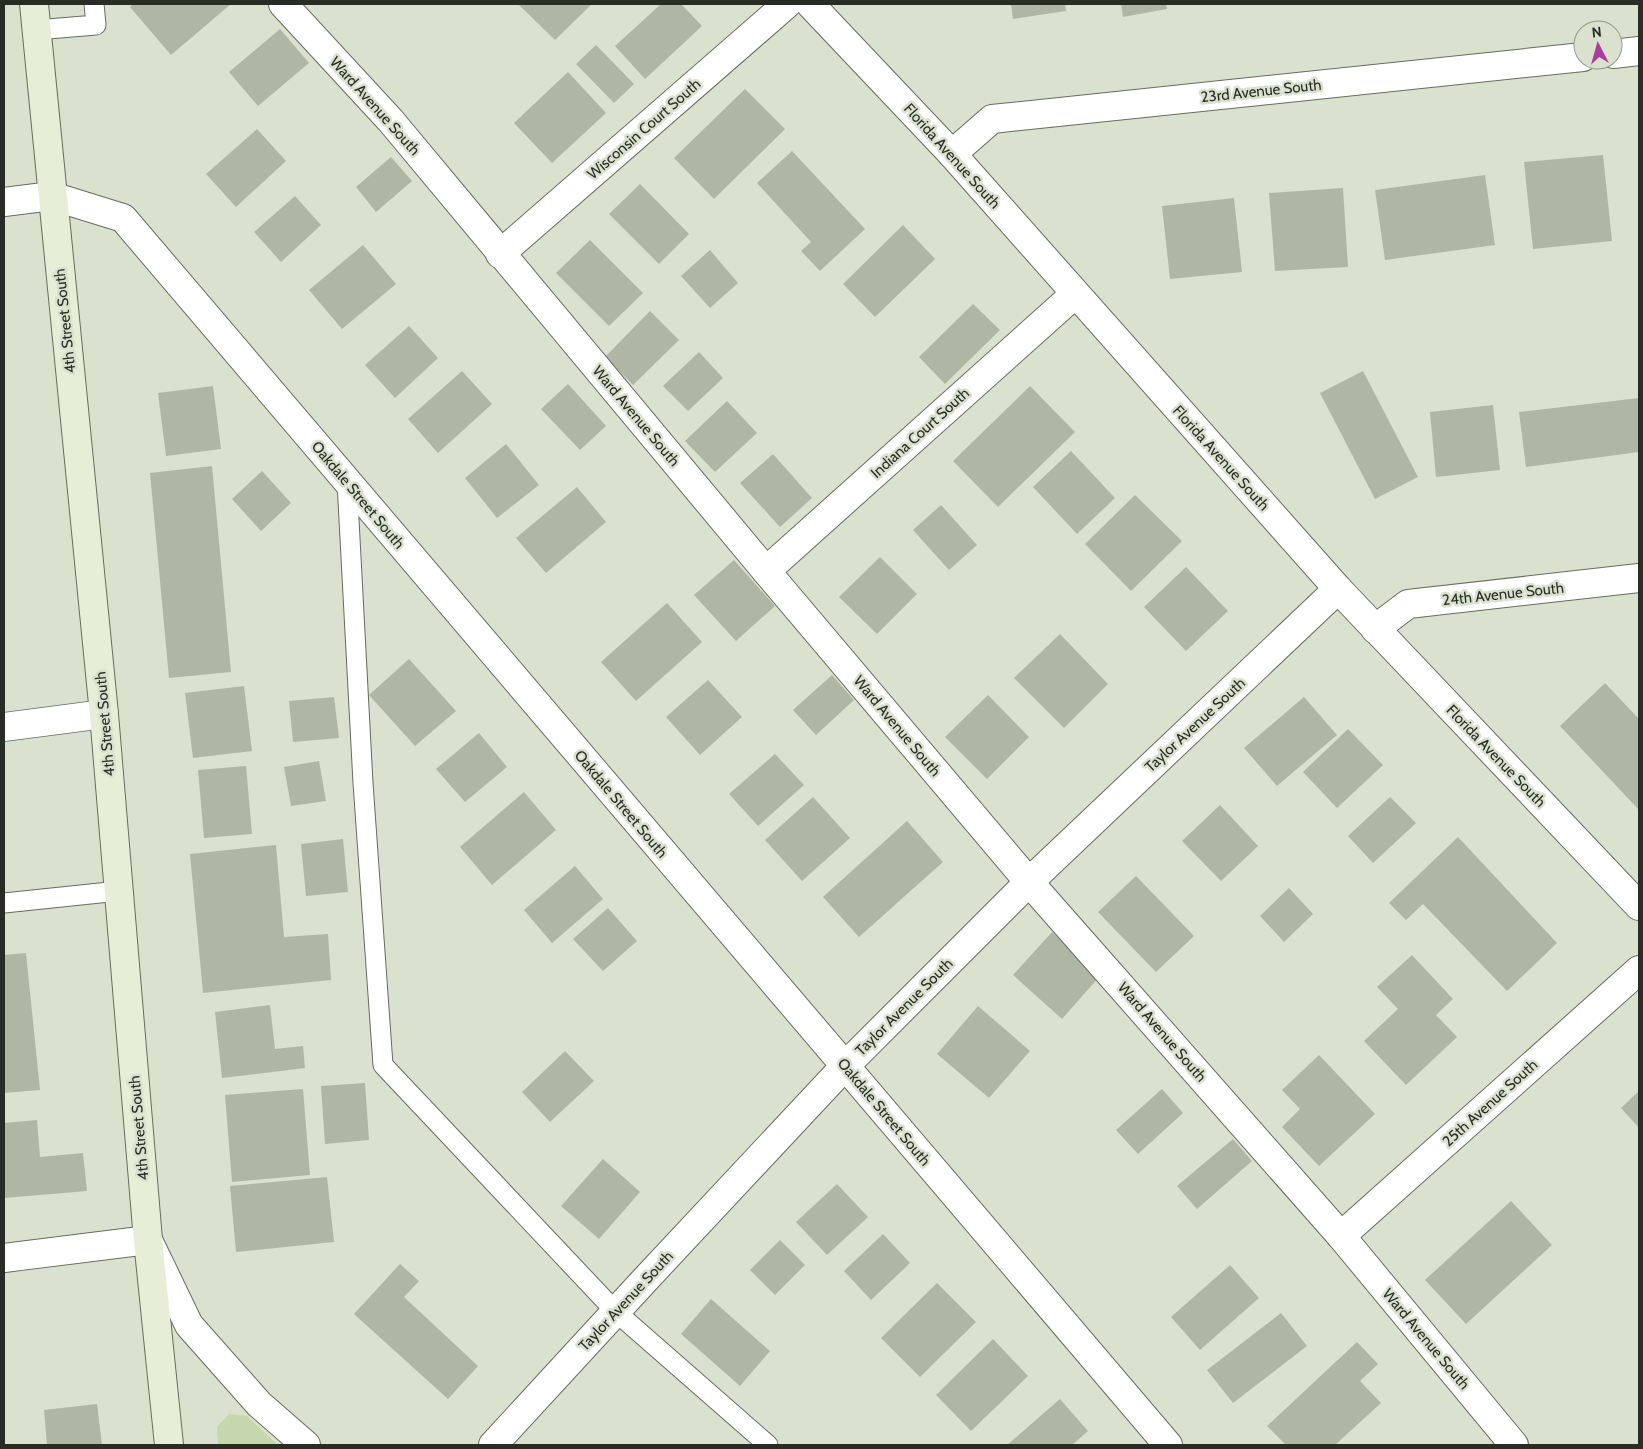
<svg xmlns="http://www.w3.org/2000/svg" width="1643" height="1449" font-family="Cabin,sans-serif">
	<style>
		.green { fill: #c6d7ad }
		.building { fill: #afb6a4 }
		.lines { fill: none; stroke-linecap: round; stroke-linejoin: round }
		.lane-casing { stroke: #666c5c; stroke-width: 21 }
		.street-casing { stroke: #666c5c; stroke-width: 30 }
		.secondary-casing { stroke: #666c5c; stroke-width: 30 }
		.lane { stroke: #fff; stroke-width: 19 }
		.street { stroke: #fff; stroke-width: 28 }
		.secondary { stroke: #e6eed8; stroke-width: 28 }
		.labels { text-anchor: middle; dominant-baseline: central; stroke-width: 5; stroke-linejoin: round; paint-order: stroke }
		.street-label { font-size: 15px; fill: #292c25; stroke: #dae2cf }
	</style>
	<rect width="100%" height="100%" fill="#dae2cf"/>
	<path class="green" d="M229,1414l18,2 31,29h-60l-1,-18z"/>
	<g class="building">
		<path d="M133,4h98l-60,51 -41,-48z"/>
		<path d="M518,4h74l-37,36z"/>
		<path d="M661,4h20l21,22 -57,53 -30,-33z"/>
		<path d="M1011,4h54l1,7 -53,8z"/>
		<path d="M1121,4h45l1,5 -44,8z"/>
		<path d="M280,29l29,34 -51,43 -29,-34z"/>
		<path d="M596,45l38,39 -20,19 -38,-39z"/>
		<path d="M568,72l38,41 -54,50 -38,-40z"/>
		<path d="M745,89l40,40 -71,70 -40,-41z"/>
		<path d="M257,129l29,32 -50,46 -30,-33z"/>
		<path d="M792,151l73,78 -45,42 -19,-20 10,-9 -54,-59z"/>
		<path d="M1603,155l9,86 -79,8 -9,-87z"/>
		<path d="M391,157l21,24 -36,31 -20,-25z"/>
		<path d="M1485,175l10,70 -110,15 -10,-70z"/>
		<path d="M640,184l49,50 -30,30 -50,-50z"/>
		<path d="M1343,188l5,79 -73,4 -6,-78z"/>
		<path d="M295,196l26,29 -40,37 -27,-30z"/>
		<path d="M1234,198l8,74 -72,7 -8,-73z"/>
		<path d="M903,225l32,34 -60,58 -32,-33z"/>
		<path d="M590,240l53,53 -34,33 -53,-53z"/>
		<path d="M363,245l33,39 -54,45 -33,-39z"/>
		<path d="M710,250l28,33 -28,25 -29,-32z"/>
		<path d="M973,304l27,26 -55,54 -26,-27z"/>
		<path d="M650,311l29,29 -46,45 -28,-28z"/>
		<path d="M409,326l29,32 -43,40 -30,-33z"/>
		<path d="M699,352l24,26 -35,33 -25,-25z"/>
		<path d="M462,371l30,33 -54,49 -30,-34z"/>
		<path d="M1363,371l55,106 -43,22 -55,-106z"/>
		<path d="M568,384l38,42 -26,24 -39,-41z"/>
		<path d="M213,386l8,63 -55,7 -8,-63z"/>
		<path d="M1030,386l45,46 -77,75 -45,-46z"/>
		<path d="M1639,398v54l-113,15 -7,-55z"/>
		<path d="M727,401l30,32 -42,39 -30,-31z"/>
		<path d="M1493,405l7,65 -64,7 -6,-65z"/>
		<path d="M506,444l33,41 -42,33 -32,-40z"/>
		<path d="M1071,451l44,47 -38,36 -44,-47z"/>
		<path d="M773,454l39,44 -32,29 -40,-44z"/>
		<path d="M212,466l19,206 -62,6 -19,-205z"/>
		<path d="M262,471l29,32 -30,28 -29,-32z"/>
		<path d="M577,487l29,35 -60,51 -30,-35z"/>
		<path d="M1135,495l47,46 -51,50 -46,-47z"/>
		<path d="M941,505l36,40 -28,25 -36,-40z"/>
		<path d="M880,557l37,37 -40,40 -38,-37z"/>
		<path d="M734,560l41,46 -39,35 -42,-46z"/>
		<path d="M1186,567l42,44 -42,40 -42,-44z"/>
		<path d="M667,603l35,39 -66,59 -35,-39z"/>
		<path d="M1060,634l48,50 -44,44 -50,-50z"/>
		<path d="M409,659l47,52 -41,35 -46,-51z"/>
		<path d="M832,675l22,25 -38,35 -23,-25z"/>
		<path d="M708,680l34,37 -42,38 -34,-38z"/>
		<path d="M1605,683l34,36v91l-79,-84z"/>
		<path d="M244,686l8,65 -59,7 -8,-65z"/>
		<path d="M988,695l41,42 -42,42 -42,-42z"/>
		<path d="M334,697l5,41 -46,4 -4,-41z"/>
		<path d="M1304,697l33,38 -60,51 -33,-38z"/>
		<path d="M1348,729l35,36 -46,43 -34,-36z"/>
		<path d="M479,733l28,34 -42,35 -29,-33z"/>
		<path d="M775,754l29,31 -46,41 -29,-32z"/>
		<path d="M319,761l7,40 -35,5 -7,-39z"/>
		<path d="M246,766l6,68 -48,4 -6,-68z"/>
		<path d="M524,792l32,38 -64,55 -32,-38z"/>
		<path d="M813,797l37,41 -48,43 -37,-41z"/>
		<path d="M1390,797l26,26 -43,40 -25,-27z"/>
		<path d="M1220,805l38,41 -37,35 -39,-40z"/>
		<path d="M907,821l36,41 -84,75 -36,-40z"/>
		<path d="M1458,837l99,106 -50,48 -84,-87 -17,16 -17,-17z"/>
		<path d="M343,839l5,53 -42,4 -5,-52z"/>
		<path d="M276,845l8,92 44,-3 3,46 -128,13 -13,-139z"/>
		<path d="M575,866l28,33 -51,44 -28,-33z"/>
		<path d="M1136,876l58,60 -38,36 -58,-60z"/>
		<path d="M1289,888l24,26 -29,28 -24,-26z"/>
		<path d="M608,908l29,33 -34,30 -30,-32z"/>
		<path d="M1052,932l48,44 -38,43 -49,-44z"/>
		<path d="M26,953l14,137 -36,3v-138z"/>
		<path d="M1412,955l41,44 -17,16 21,22 -51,48 -42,-44 34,-32 -21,-22z"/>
		<path d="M270,1005l5,44 28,-3 2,22 -83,10 -7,-66z"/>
		<path d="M978,1006l52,45 -41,47 -52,-44z"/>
		<path d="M565,1051l29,30 -44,41 -28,-30z"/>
		<path d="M1319,1055l56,59 -56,52 -37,-39 18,-18 -18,-19z"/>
		<path d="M365,1083l4,57 -44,4 -4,-58z"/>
		<path d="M303,1089l7,86 -78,7 -7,-87z"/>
		<path d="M1162,1089l21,24 -45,41 -22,-24z"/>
		<path d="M1639,1091v37l-18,-20z"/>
		<path d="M37,1120l3,37 43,-4 4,38 -83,7v-75z"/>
		<path d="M1233,1139l19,22 -55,48 -20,-23z"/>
		<path d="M603,1159l37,33 -41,47 -38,-33z"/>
		<path d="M327,1177l7,65 -98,10 -6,-66z"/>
		<path d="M837,1184l31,33 -41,38 -31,-33z"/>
		<path d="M1511,1201l41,44 -86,79 -41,-44z"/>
		<path d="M883,1234l27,29 -39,37 -27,-29z"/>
		<path d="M780,1240l25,25 -30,30 -25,-25z"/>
		<path d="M400,1264l19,17 -15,16 74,69 -30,33 -94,-85z"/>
		<path d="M1230,1265l29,33 -59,52 -29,-33z"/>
		<path d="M937,1283l39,39 -56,55 -39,-39z"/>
		<path d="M711,1299l59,52 -30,35 -59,-52z"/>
		<path d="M1281,1313l26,33 -74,57 -26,-33z"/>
		<path d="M993,1339l35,37 -57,55 -35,-36z"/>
		<path d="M1357,1342l21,22 -18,17 21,22 -46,42h-49l-19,-19z"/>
		<path d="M1060,1399l28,32 -16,14h-65z"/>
		<path d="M97,1404l5,41h-55l-3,-35z"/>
	</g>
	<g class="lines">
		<defs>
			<g id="lane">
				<path d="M36,30l60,-5 -2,-21"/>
				<path d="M347,482l16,301 20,282 232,246 153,134"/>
				<path d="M4,903l115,-12"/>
			</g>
			<g id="street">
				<path d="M283,4l108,117 375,450 263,311 312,354 173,209"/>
				<path d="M810,4l142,150 386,435 301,317"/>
				<path d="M1613,54l26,-3"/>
				<path d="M952,154l40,-35 591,-62"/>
				<path d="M4,202l48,-6 71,22 1045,1227"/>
				<path d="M500,254l287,-250"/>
				<path d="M766,571l309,-277"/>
				<path d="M1375,629l33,-25 231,-26"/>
				<path d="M4,727l100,-13"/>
				<path d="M1341,1236l298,-266"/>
				<path d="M4,1258l144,-18 41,85 70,79 47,41"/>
				<path d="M493,1445l150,-163 202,-216 184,-184 309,-293"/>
			</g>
			<path id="secondary" d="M34,4l70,710 44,526 21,205"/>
		</defs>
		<use href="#lane" class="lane-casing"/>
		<use href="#street" class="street-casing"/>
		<use href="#secondary" class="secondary-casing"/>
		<use href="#lane" class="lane"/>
		<use href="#street" class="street"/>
		<use href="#secondary" class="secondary"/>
	</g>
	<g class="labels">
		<g class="street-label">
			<text transform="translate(1261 91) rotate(-6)">23rd Avenue South</text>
			<text transform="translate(375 106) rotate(48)">Ward Avenue South</text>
			<text transform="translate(644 129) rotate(-41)">Wisconsin Court South</text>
			<text transform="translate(952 156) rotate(48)">Florida Avenue South</text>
			<text transform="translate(65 321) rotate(-96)">4th Street South</text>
			<text transform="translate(636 416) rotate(50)">Ward Avenue South</text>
			<text transform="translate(920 433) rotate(-42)">Indiana Court South</text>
			<text transform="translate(1221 458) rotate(48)">Florida Avenue South</text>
			<text transform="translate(358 495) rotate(50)">Oakdale Street South</text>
			<text transform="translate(1503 594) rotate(-6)">24th Avenue South</text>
			<text transform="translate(105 724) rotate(-95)">4th Street South</text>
			<text transform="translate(1195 725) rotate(-43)">Taylor Avenue South</text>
			<text transform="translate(897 726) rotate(50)">Ward Avenue South</text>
			<text transform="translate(1496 756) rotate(46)">Florida Avenue South</text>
			<text transform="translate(621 804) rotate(50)">Oakdale Street South</text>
			<text transform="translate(904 1007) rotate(-45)">Taylor Avenue South</text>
			<text transform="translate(1162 1032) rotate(49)">Ward Avenue South</text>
			<text transform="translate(1490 1103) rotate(-42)">25th Avenue South</text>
			<text transform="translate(884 1112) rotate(50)">Oakdale Street South</text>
			<text transform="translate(139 1128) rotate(-95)">4th Street South</text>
			<text transform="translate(626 1301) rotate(-47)">Taylor Avenue South</text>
			<text transform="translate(1426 1339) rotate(50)">Ward Avenue South</text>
		</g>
	</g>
	<rect width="1643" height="1449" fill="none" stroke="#292c25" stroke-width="10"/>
	<g transform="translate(1598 45) rotate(354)"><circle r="24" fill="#dae2cf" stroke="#93998b"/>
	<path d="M0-4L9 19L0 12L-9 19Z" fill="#ac3c99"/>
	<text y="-8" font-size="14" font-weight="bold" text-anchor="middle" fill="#292c25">N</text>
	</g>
</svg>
